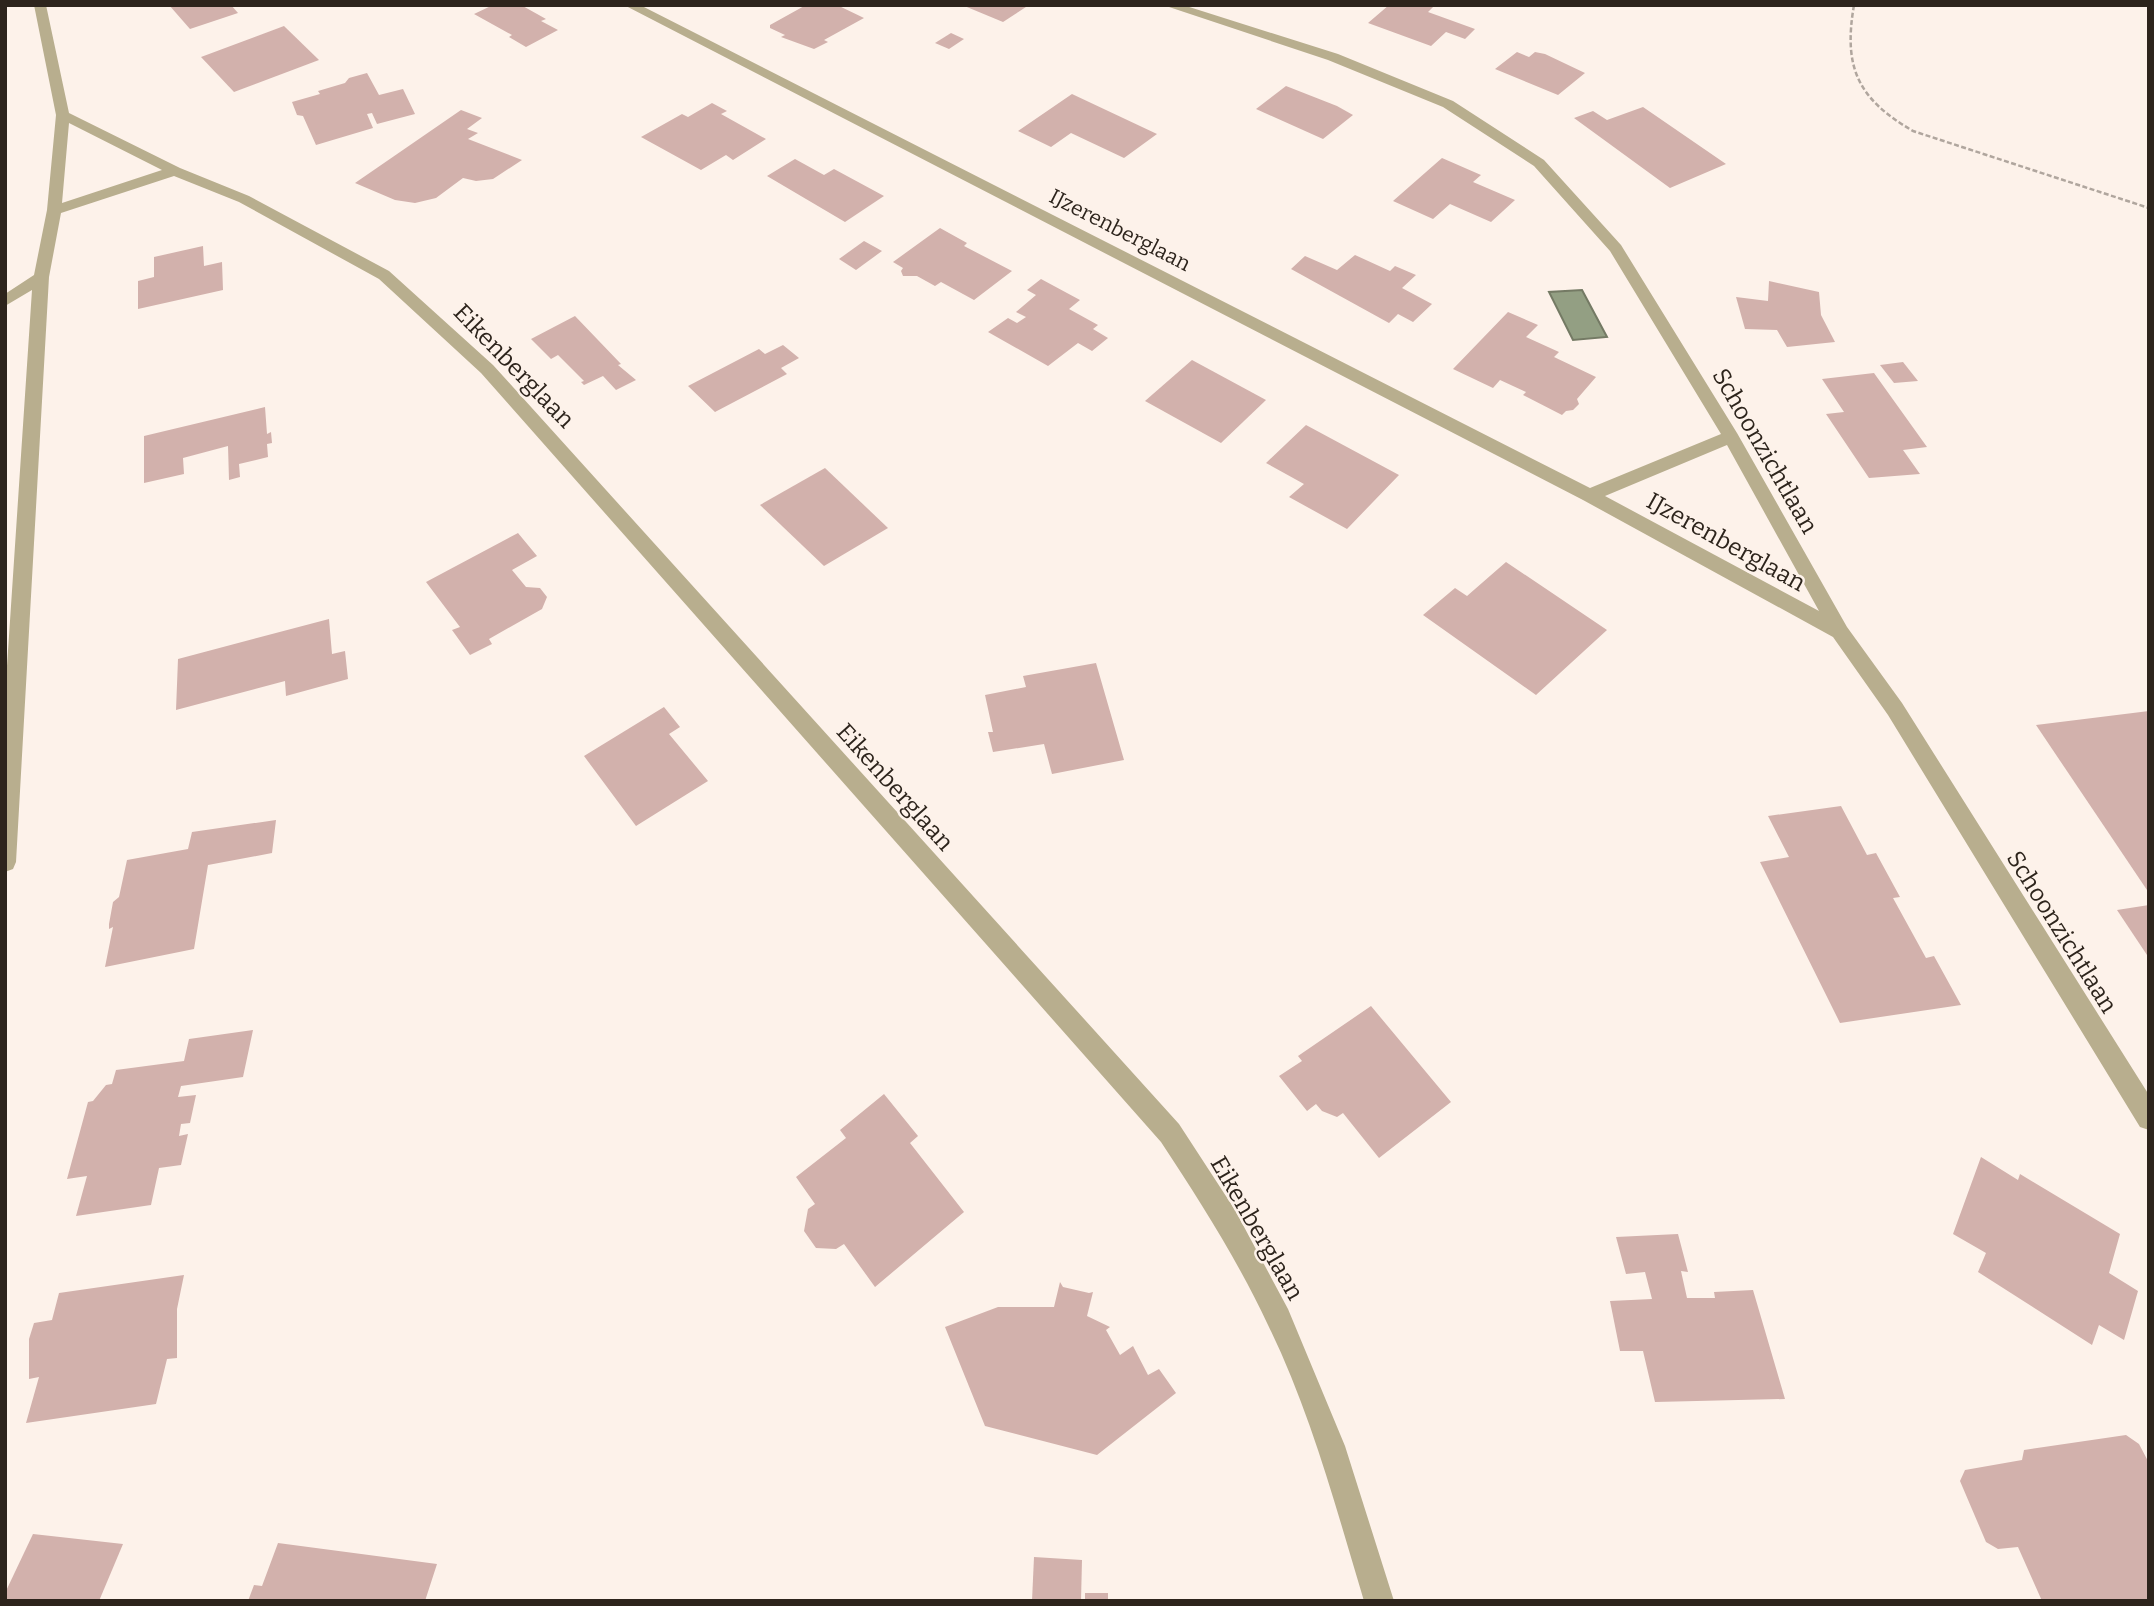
<svg xmlns="http://www.w3.org/2000/svg" width="2154" height="1606" font-family="Bitter,serif">
	<style>
		.water { fill: #939f83; stroke: #747a64; stroke-width: 2 }
		.building { fill: #d2b1ac }
		.lines { fill: none; stroke-linecap: round; stroke-linejoin: round }
		.path { stroke: #b0a69e; stroke-width: 2.5; stroke-dasharray: 5 2.5; stroke-linecap: butt }
		.minor { fill: #b8ae8e; fill-rule: evenodd }
		.labels { text-anchor: middle; dominant-baseline: central; stroke-width: 5; stroke-linejoin: round; paint-order: stroke }
		.far-street-label { font-size: 21px; fill: #2d241c; stroke: #fdf2ea }
		.street-label { font-size: 24px; fill: #2d241c; stroke: #fdf2ea }
	</style>
	<rect width="100%" height="100%" fill="#fdf2ea"/>
	<path class="water" d="M1582,290l25,47 -34,3 -24,-48z"/>
	<g class="building">
		<path d="M169,5h62l7,8 -48,16z"/>
		<path d="M493,5h28l25,14 -5,2 17,9 -32,17 -17,-10 3,-2 -38,-21z"/>
		<path d="M806,5h31l27,13 -40,22 4,2 -14,7 -33,-12 4,-2 -15,-7v-3z"/>
		<path d="M962,5h67l-26,17z"/>
		<path d="M1389,5h46l-7,7 47,17 -10,10 -19,-7 -15,14 -63,-23z"/>
		<path d="M284,26l35,34 -85,32 -33,-35z"/>
		<path d="M951,33l13,6 -15,10 -14,-6z"/>
		<path d="M1517,52l12,5 6,-5 10,2 40,19 -27,22 -63,-26z"/>
		<path d="M367,73l12,22 24,-6 12,25 -38,10 -5,-11 -5,1 6,14 -57,17 -13,-29 -6,-1 -5,-13 28,-8 -2,-3 27,-8 4,-5z"/>
		<path d="M1286,86l51,20 16,9 -30,24 -67,-30z"/>
		<path d="M1072,94l85,40 -33,24 -53,-25 -20,14 -33,-16z"/>
		<path d="M712,103l15,8 -6,3 45,25 -33,21 -7,-5 -25,15 -60,-33 41,-23 6,3z"/>
		<path d="M1643,107l83,57 -56,24 -96,-70 19,-7 14,9z"/>
		<path d="M461,110l21,8 -15,11 11,4 -10,6 54,21 -29,19 -17,2 -13,-3 -27,20 -21,5 -20,-3 -40,-17z"/>
		<path d="M1442,158l39,17 -8,7 42,18 -24,22 -41,-18 -17,15 -40,-18z"/>
		<path d="M795,159l29,16 10,-6 50,27 -39,26 -78,-46z"/>
		<path d="M940,228l27,15 -3,3 48,25 -38,29 -33,-18 -6,4 -18,-10h-14l-2,-5 2,-3 -10,-6z"/>
		<path d="M864,241l18,10 -26,19 -17,-11z"/>
		<path d="M203,246l1,20 18,-4 1,28 -85,19v-28l16,-4v-20z"/>
		<path d="M1355,255l35,16 5,-5 21,9 -14,13 30,16 -19,18 -15,-8 -9,9 -98,-54 14,-13 32,14z"/>
		<path d="M1041,279l39,21 -11,9 29,16 -5,4 15,9 -16,13 -14,-8 -30,23 -60,-34 20,-14 9,5 9,-6 -10,-5 20,-17 -9,-5z"/>
		<path d="M1769,281l50,11 2,23 14,27 -48,5 -10,-17 -32,-1 -9,-32 32,4z"/>
		<path d="M1508,312l30,13 -12,12 33,15 -5,5 42,20 -19,22 2,5 -6,6 -7,1 -4,4 -39,-20 3,-3 -26,-12 -7,8 -40,-19z"/>
		<path d="M575,316l46,48 -3,1 18,15 -20,10 -13,-14 -19,9 -3,-3 3,-1 -26,-26 -7,4 -20,-20z"/>
		<path d="M783,345l16,13 -18,10 6,6 -72,38 -27,-26 71,-37 6,5z"/>
		<path d="M1192,360l74,40 -45,43 -76,-42z"/>
		<path d="M1903,362l15,19 -24,2 -14,-18z"/>
		<path d="M1874,373l53,74 -24,3 17,24 -51,4 -43,-64 18,-2 -22,-33z"/>
		<path d="M265,407l2,27 4,-2 1,11 -5,1 1,13 -29,7 1,13 -11,3 -1,-34 -45,12 1,16 -40,9v-47z"/>
		<path d="M1306,425l93,50 -52,54 -58,-32 15,-13 -38,-21z"/>
		<path d="M825,468l63,60 -64,38 -64,-61z"/>
		<path d="M518,533l19,23 -25,14 14,17 14,1 7,9 -5,12 -53,30 3,5 -22,11 -18,-25 8,-3 -34,-45z"/>
		<path d="M1506,562l101,68 -71,65 -113,-80 32,-27 12,8z"/>
		<path d="M329,619l3,35 13,-3 3,28 -62,17 -1,-15 -109,29 2,-51z"/>
		<path d="M1096,663l28,97 -72,14 -8,-30 -51,8 -5,-20h5l-8,-37 41,-8 -3,-11z"/>
		<path d="M664,707l16,20 -11,7 39,47 -72,45 -52,-70z"/>
		<path d="M2149,711v182l-113,-168z"/>
		<path d="M1841,806l26,49 9,-2 24,44 -7,1 33,60 8,-2 27,49 -121,18 -80,-161 29,-5 -21,-41z"/>
		<path d="M276,820l-4,33 -64,12 -14,84 -89,18 8,-40 -4,2v-5l4,-22 6,-5 8,-37 61,-11 4,-17z"/>
		<path d="M2149,905v53l-32,-48z"/>
		<path d="M1371,1006l80,96 -72,56 -36,-45 -6,4 -15,-6 -6,-7 -9,7 -28,-35 23,-15 -4,-5z"/>
		<path d="M253,1030l-10,47 -62,9 -3,11 18,-2 -6,28 -9,1 -2,12 9,-2 -7,31 -22,3 -8,37 -75,11 11,-40 -20,3 21,-77 5,-1 13,-16 6,-1 4,-14 68,-9 5,-22z"/>
		<path d="M884,1094l34,42 -8,7 54,69 -89,75 -31,-43 -8,5 -20,-1 -12,-17 4,-22 7,-5 -19,-27 50,-39 -6,-8z"/>
		<path d="M1981,1157l37,23 2,-6 100,60 -11,39 29,18 -14,49 -25,-15 -7,20 -114,-73 8,-19 -33,-19z"/>
		<path d="M1678,1234l10,38 -7,-1 6,27h28l-1,-6 39,-2 32,109 -130,3 -12,-51h-23l-10,-50 42,-2 -7,-27 -19,2 -10,-37z"/>
		<path d="M184,1275l-7,34v49l-10,1 -11,45 -130,19 13,-46 -10,2v-40l5,-16 18,-3 7,-27z"/>
		<path d="M1060,1282l3,5 26,6 4,-1 -6,24 23,11 -4,3 14,25 13,-9 15,29 11,-6 17,24 -79,62 -112,-29 -40,-99 53,-20h56z"/>
		<path d="M2126,1435l13,9 10,19v138h-107l-24,-54 -20,2 -12,-7 -26,-61 5,-11 57,-10 2,-10z"/>
		<path d="M33,1534l90,10 -24,57h-94v-8z"/>
		<path d="M278,1543l159,21 -12,37h-177l6,-16 8,1z"/>
		<path d="M1034,1557l48,3 -1,41h-49z"/>
		<rect x="1085" y="1593" width="23" height="8"/>
	</g>
	<g class="lines">
		<path class="path" d="M1854,5c-11,63 4,94 59,126l236,77"/>
		<g class="minor">
			<path d="M34,5h12l23,108 111,55 69,28 140,75 104,94 686,759 56,86 53,99 57,137 49,155h-30c-28,-93 -53,-188 -96,-276 -30,-64 -68,-124 -107,-183l-680,-769 -102,-94 -140,-77 -65,-26 -113,37 -12,64 -33,585 -3,7 -8,3v-176l27,-406 -27,16v-12l29,-19 13,-65 9,-95zM69,123l93,47 -100,33z"/>
			<path d="M624,5h16l950,483 131,-54 -111,-183 -76,-85 -91,-59 -115,-47 -165,-55h20l155,49 115,47 91,59 77,85 116,188 110,194 55,76 247,392v35l-9,-3 -252,-412 -55,-78 -250,-137zM1727,445l92,166 -214,-115z"/>
		</g>
	</g>
	<g class="labels">
		<g class="far-street-label">
			<text transform="translate(1120 230) rotate(27)">IJzerenberglaan</text>
		</g>
		<g class="street-label">
			<text transform="translate(514 366) rotate(46)">Eikenberglaan</text>
			<text transform="translate(1765 451) rotate(60)">Schoonzichtlaan</text>
			<text transform="translate(1726 542) rotate(29)">IJzerenberglaan</text>
			<text transform="translate(895 787) rotate(48)">Eikenberglaan</text>
			<text transform="translate(2062 932) rotate(58)">Schoonzichtlaan</text>
			<text transform="translate(1257 1228) rotate(60)">Eikenberglaan</text>
		</g>
	</g>
	<rect width="2154" height="1606" fill="none" stroke="#2d241c" stroke-width="14"/>
</svg>
